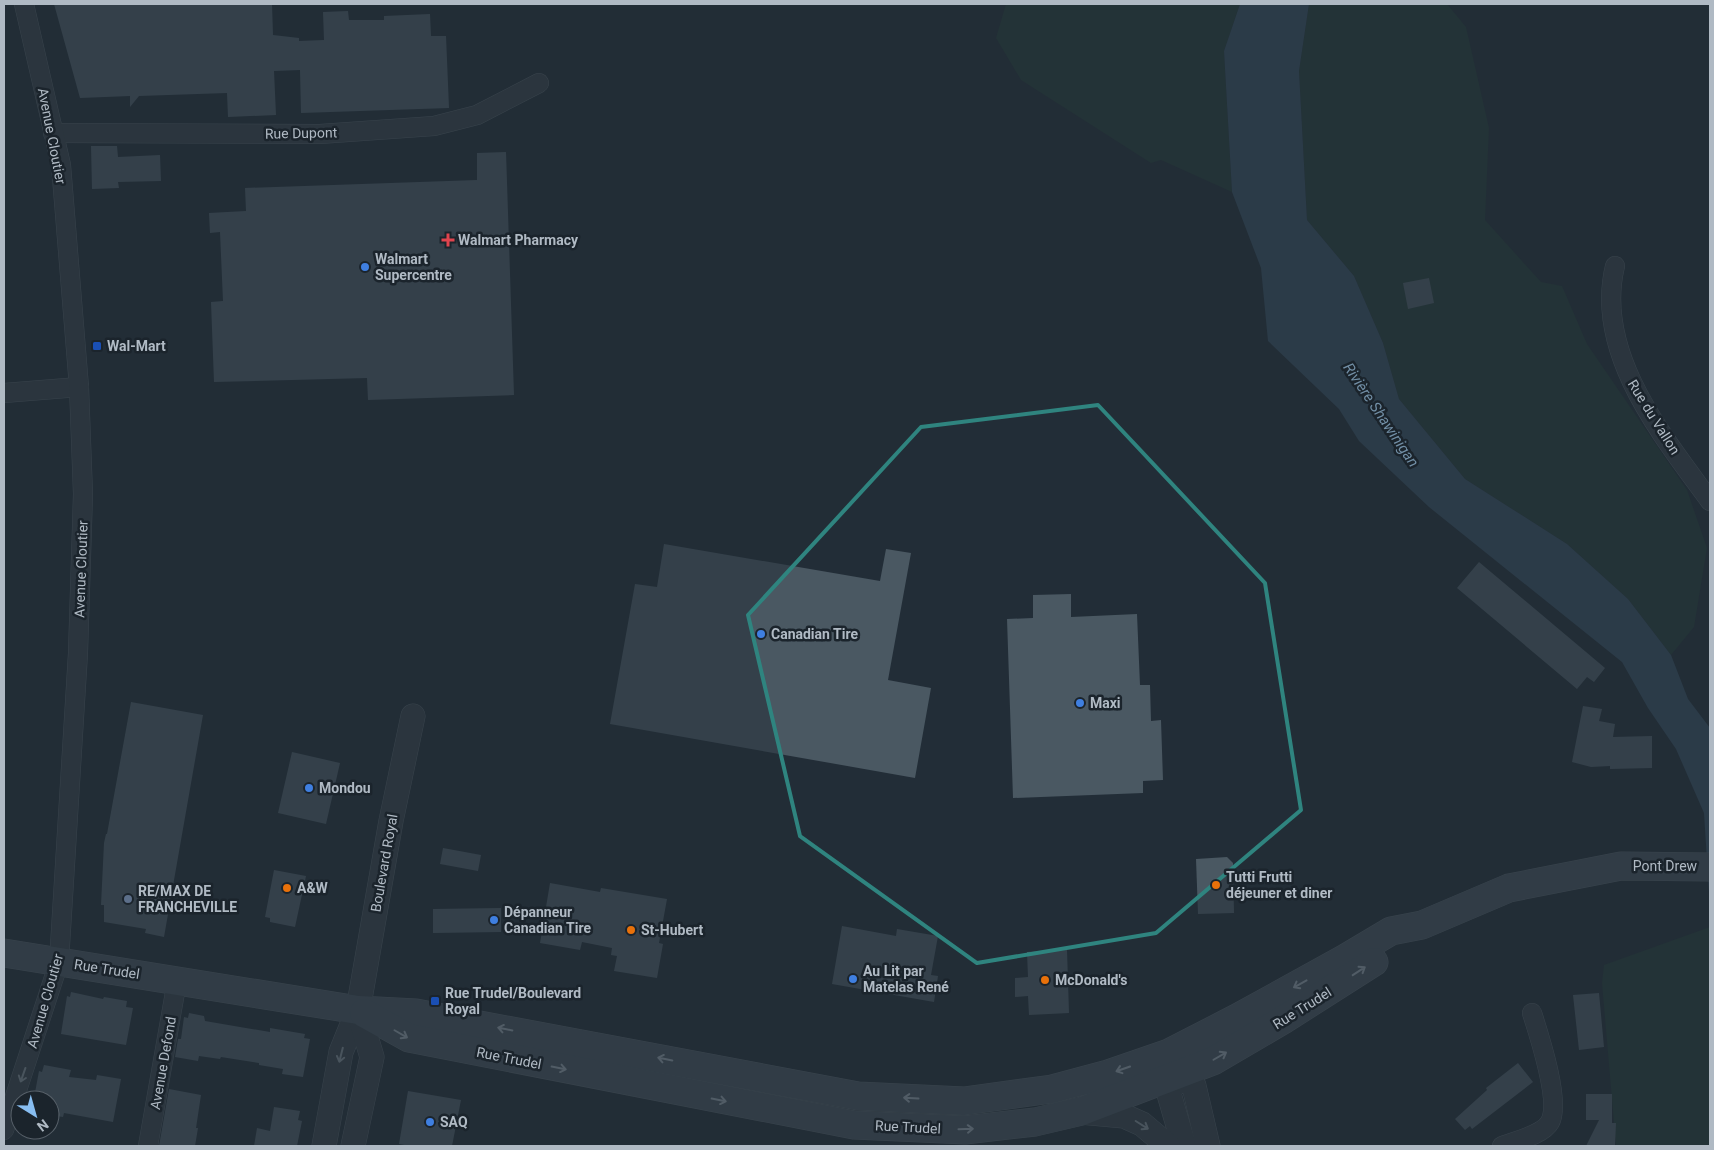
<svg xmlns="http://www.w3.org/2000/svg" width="1714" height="1150" font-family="Roboto,sans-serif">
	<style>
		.green { fill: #253a38 }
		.water { fill: #364c5d }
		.building { fill: #4a5862 }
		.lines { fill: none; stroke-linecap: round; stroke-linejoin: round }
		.minor-casing { stroke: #535d65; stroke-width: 20 }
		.tertiary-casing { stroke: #535d65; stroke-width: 25 }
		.secondary-casing { stroke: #535d65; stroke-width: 29 }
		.minor { stroke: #353f47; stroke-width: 19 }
		.tertiary { stroke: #353f47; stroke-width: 24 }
		.secondary { stroke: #434f5a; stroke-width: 28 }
		.oneway { stroke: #8a959f }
		.oneway2 { stroke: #79838c }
		.marked { fill: none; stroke: #2f847f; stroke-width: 4; stroke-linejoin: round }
		.health-dot { fill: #e0444e; stroke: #1b242c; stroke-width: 2 }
		.shop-dot { fill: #3f7fe0; stroke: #1b242c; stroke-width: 2 }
		.transit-dot { fill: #1a4fb4; stroke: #1b242c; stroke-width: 2 }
		.food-dot { fill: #e8710a; stroke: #1b242c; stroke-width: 2 }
		.service-dot { fill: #5c6f8a; stroke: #1b242c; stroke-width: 2 }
		.labels { text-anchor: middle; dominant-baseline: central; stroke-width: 5; stroke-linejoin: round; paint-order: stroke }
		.street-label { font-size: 14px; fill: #b0bac4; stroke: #1b242c }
		.poi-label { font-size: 14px; font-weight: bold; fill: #b0bac4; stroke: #1b242c; text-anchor: start }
		.water-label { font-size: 15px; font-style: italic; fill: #728fa6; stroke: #1b242c }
	</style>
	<rect width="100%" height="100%" fill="#222d37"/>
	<g class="green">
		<path d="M1006,4h234l-16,47 8,141 -71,-32 -10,3 -130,-83 -25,-42z"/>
		<path d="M1309,4h138l19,23 23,101 -4,92 56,62 21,4 25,58 100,146 20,58 -13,79 -23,28 -43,-56 -61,-55 -102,-65 -66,-80 -16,-56 -29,-67 -47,-56 -8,-149z"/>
		<path d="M1710,927v219h-94l-14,-163 2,-18z"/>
	</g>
	<path class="water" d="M1240,4h69l-10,67 8,149 47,56 29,67 16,56 66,80 102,65 61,55 43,56 17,44 22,29v180l-6,-95 -28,-64 -28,-41 -26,-46 -193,-155 -70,-66 -20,-32 -71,-68 -7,-73 -29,-76 -8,-141z"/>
	<g class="building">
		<path d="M54,4h218l1,31 26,3v3l25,-1 -1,-28 25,-1 1,9h35v-4l46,-2 1,22h15l3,72 -148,5 -1,-43 -26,1 2,44 -48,2 -1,-24 -88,3 -9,11v-11l-50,2z"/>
		<path d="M91,146h26l1,11 42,-2 1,26 -43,1 1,6 -27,1z"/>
		<path d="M506,152l8,243 -146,5 -1,-22 -153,4 -3,-80 12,-1 -3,-69 -10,1 -1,-20 37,-2 -1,-23 232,-8v-27z"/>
		<path d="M1429,278l5,25 -26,6 -5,-26z"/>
		<path d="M664,544l216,37 6,-32 25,4 -23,127 43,8 -16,90 -305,-54 25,-140 22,3z"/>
		<path d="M1479,562l126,106 -11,14 -7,-5 -10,12 -120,-101z"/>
		<path d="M1071,594v23l66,-3 3,71h10l1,36 10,-1 2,60 -20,1v12l-130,5 -6,-179 26,-1v-23z"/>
		<path d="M131,702l72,13 -39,222 -19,-4 1,-4 -42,-7v-17h-3l3,-62 2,-9h1z"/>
		<path d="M1583,706l19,3 -3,12 16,3 -2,13 39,-1v32l-42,1v-3l-19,1 -19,-5z"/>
		<path d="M292,752l48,11 -14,61 -48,-11z"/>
		<path d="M443,848l38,7 -3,16 -38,-7z"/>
		<path d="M1227,857l6,6 1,50 -36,1 -2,-55z"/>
		<path d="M274,870l32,6 -11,51 -25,-5v-4l-5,-1z"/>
		<path d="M550,883l50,9 1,-4 66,11 -8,44 4,1 -6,34 -43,-7 3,-15 -6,-1 1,-7 -30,-6 -2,8 -40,-7z"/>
		<path d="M501,908v24l-68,1v-24z"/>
		<path d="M842,926l54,10 1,-7 41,7 -7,39 7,1 -4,26 -102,-18z"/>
		<path d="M1067,950l2,63 -40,2 -1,-19 -13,1v-19l13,-1 -1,-25z"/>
		<path d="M71,992l32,7 1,-2 23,4 -1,6 7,1 -7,37 -65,-11 6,-38 3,1z"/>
		<path d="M1599,993l5,54 -25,3 -6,-55z"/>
		<path d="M189,1013l15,3 1,5 65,11v-4l35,6 -1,4 6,1 -7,38 -21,-3 1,-5 -24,-4v-2l-38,-6 -1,2 -21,-3 -1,5 -23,-4 3,-18h3l3,-22 4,1z"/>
		<path d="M1518,1063l15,19 -61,47 -2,-3 -5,4 -10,-11 32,-29 -1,-2z"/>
		<path d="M44,1065l27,5 -2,7 27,3 1,-5 24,4 -8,43 -49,-9 -1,4 -13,-2v-15l-16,-2 5,-27 3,1z"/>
		<path d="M169,1089l32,6 -5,33h2l-3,18h-36z"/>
		<path d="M408,1091l53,9 -9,46h-42l-11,-2z"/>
		<path d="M1586,1094h26v29h4l-1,23h-29l13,-26h-13z"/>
		<path d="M274,1107l26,4 -2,9 4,1 -5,25h-43l3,-18 13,3z"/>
	</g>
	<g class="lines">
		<defs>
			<g id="minor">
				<path d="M53,133l267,1 114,-8 43,-11 62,-32"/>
				<path d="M1615,266c-21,87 47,169 95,235"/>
				<path d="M4,393l75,-6"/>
				<path d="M4,1130l55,-168 19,-309 5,-159 -4,-107 -18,-222 -37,-161"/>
				<path d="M148,1146l29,-165"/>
				<path d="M1502,1146c13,-5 41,-11 48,-24 11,-20 -11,-87 -18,-109"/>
			</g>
			<g id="tertiary">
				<path d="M1171,1062l5,13 -7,19 15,52"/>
				<path d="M1176,1075l18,11 14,60"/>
				<path d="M1080,1112l44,4 18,8 26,22"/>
				<path d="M324,1146l17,-94 17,-42 33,-189 22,-105"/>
				<path d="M353,1146l19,-89 -14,-47"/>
			</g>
			<g id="secondary">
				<path d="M4,953l354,57 58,3 442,83 106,5 88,-12 56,-15 61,-21 68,-35 107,-59 47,-28 31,-6 87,-37 112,-22 89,1"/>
				<path d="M364,1013l45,25 445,87 111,5 70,-8 47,-11 131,-50 70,-41 91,-58"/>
			</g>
		</defs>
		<use href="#minor" class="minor-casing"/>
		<use href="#tertiary" class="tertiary-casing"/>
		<use href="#secondary" class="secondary-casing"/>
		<use href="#minor" class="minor"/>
		<use href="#tertiary" class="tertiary"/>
		<use href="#secondary" class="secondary"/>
	</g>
	<defs><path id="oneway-shaft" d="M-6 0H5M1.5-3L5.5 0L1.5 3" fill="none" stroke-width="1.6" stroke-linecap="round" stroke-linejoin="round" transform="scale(1.25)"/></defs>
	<g class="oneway">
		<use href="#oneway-shaft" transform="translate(1359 971) rotate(-33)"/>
		<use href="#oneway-shaft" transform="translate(1300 984) rotate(151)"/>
		<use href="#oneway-shaft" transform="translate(505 1029) rotate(-169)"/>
		<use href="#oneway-shaft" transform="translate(401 1034) rotate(30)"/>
		<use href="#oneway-shaft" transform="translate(1220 1056) rotate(-30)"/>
		<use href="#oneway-shaft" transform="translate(665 1059) rotate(-169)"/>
		<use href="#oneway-shaft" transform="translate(559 1068) rotate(11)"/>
		<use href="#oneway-shaft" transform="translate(1123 1069) rotate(161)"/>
		<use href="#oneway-shaft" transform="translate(911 1098) rotate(-177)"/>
		<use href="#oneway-shaft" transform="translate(719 1100) rotate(11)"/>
		<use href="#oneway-shaft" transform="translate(966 1129) rotate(-2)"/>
	</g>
	<g class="oneway2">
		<use href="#oneway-shaft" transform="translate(341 1055) rotate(104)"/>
		<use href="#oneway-shaft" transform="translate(23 1075) rotate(109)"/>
		<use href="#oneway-shaft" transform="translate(1142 1125) rotate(32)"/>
	</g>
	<path d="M0 0H1714V1150H0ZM1098,405l167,178 36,227 -145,123 -179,30 -177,-127 -52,-221 173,-188z" fill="#222d37" fill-opacity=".55" fill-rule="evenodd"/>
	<path class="marked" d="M1098,405l167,178 36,227 -145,123 -179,30 -177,-127 -52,-221 173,-188z"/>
	<path class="health-dot" d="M445.5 232.5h5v5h5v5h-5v5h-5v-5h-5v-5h5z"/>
	<g class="shop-dot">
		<circle cx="365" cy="267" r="5"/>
		<circle cx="761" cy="634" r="5"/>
		<circle cx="1080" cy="703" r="5"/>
		<circle cx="309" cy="788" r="5"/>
		<circle cx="494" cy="920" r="5"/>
		<circle cx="853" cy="979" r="5"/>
		<circle cx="430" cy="1122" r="5"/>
	</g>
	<g class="transit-dot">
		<rect x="92" y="341" width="10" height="10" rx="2.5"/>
		<rect x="430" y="996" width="10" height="10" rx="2.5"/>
	</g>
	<g class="food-dot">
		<circle cx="1216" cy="885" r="5"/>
		<circle cx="287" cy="888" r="5"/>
		<circle cx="631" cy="930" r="5"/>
		<circle cx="1045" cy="980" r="5"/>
	</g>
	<circle class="service-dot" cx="128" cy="899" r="5"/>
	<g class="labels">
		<g class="street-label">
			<text transform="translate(301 133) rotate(-1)">Rue Dupont</text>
			<text transform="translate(52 136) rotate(79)">Avenue Cloutier</text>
			<text transform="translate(1654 417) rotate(58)">Rue du Vallon</text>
			<text transform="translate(81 569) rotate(-88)">Avenue Cloutier</text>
			<text transform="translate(384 863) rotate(-80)">Boulevard Royal</text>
			<text x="1665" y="866">Pont Drew</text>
			<text transform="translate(107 969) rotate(9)">Rue Trudel</text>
			<text transform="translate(45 1001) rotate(-74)">Avenue Cloutier</text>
			<text transform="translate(1302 1008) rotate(-32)">Rue Trudel</text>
			<text transform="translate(509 1058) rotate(11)">Rue Trudel</text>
			<text transform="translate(163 1063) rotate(-80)">Avenue Defond</text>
			<text transform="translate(908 1127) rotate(3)">Rue Trudel</text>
		</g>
		<g class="poi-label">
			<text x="458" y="240">Walmart Pharmacy</text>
			<text x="375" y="259">Walmart<tspan x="375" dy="16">Supercentre</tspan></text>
			<text x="107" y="346">Wal-Mart</text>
			<text x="771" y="634">Canadian Tire</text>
			<text x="1090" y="703">Maxi</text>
			<text x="319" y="788">Mondou</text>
			<text x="1226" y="877">Tutti Frutti<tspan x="1226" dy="16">déjeuner et diner</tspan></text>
			<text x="297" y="888">A&amp;W</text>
			<text x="138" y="891">RE/MAX DE<tspan x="138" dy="16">FRANCHEVILLE</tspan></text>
			<text x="504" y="912">Dépanneur<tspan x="504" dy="16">Canadian Tire</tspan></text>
			<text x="641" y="930">St-Hubert</text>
			<text x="863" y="971">Au Lit par<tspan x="863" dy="16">Matelas René</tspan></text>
			<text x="1055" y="980">McDonald's</text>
			<text x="445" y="993">Rue Trudel/Boulevard<tspan x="445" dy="16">Royal</tspan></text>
			<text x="440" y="1122">SAQ</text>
		</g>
		<g class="water-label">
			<text transform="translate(1381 415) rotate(56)">Rivière Shawinigan</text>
		</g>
	</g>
	<rect width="1714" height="1150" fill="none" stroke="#b0bac4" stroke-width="10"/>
	<g transform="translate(35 1115) rotate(143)"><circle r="24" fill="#1b242c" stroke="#576069"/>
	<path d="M0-4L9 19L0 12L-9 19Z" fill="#88bef1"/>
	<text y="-8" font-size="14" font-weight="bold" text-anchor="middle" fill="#b0bac4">N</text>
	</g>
</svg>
